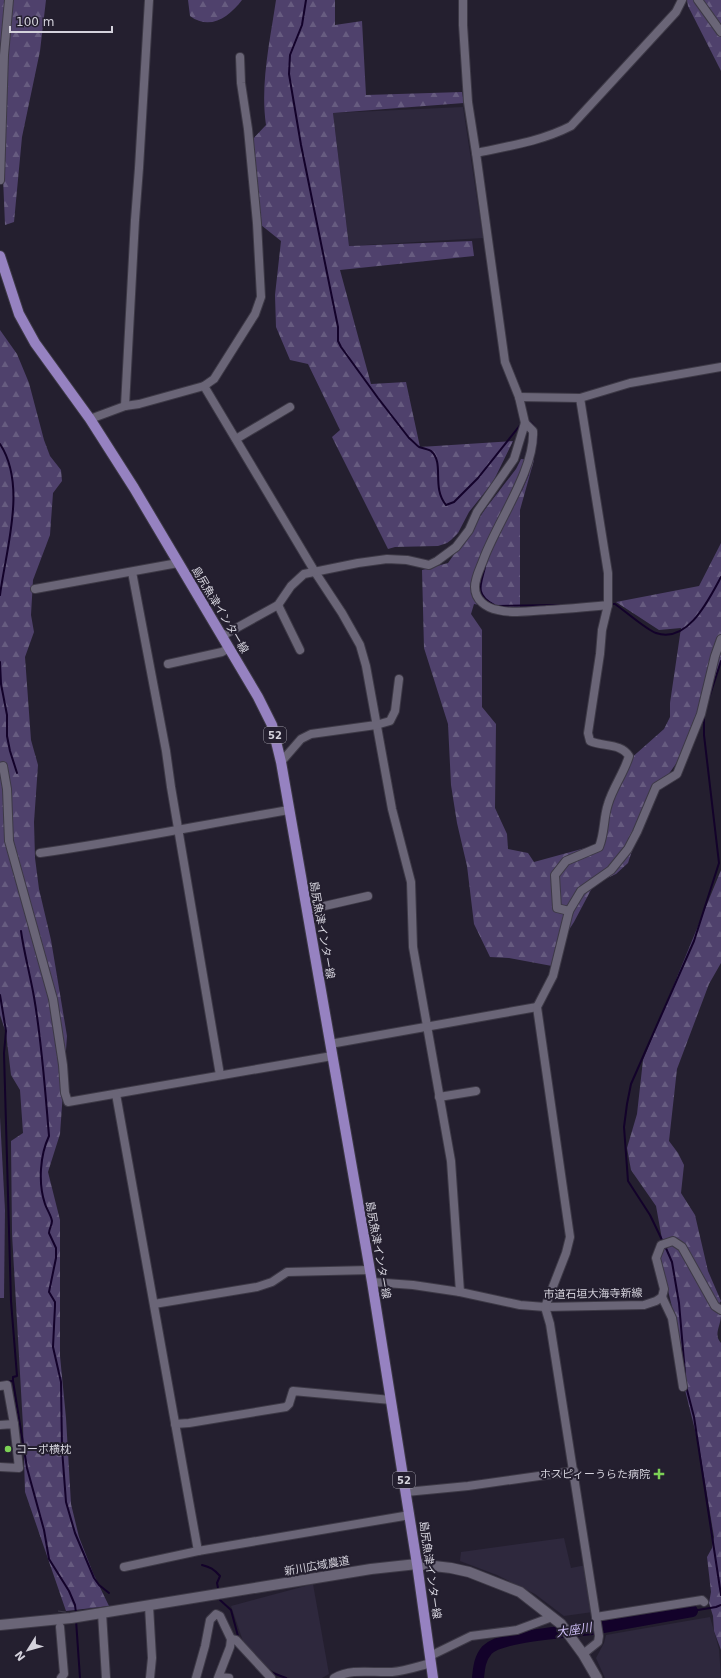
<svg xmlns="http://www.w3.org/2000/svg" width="721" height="1678" font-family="'DejaVu Sans','Noto Sans JP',sans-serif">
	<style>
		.built { fill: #2e283d }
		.green { fill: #4f416c }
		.forest { fill: url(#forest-firs) }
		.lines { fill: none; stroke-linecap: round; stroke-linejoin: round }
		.stream { stroke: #13022a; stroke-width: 2 }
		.river { stroke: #13022a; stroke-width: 12 }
		.minor-tunnel { stroke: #3e3a49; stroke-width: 8; stroke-dasharray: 8 4; stroke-linecap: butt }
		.minor-casing { stroke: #3d3946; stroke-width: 10 }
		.tertiary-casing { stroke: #3d3946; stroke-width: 12 }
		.primary-casing { stroke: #3d3946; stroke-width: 12 }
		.minor { stroke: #6a6577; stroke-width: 8 }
		.tertiary { stroke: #6a6577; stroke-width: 10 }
		.primary { stroke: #9682c1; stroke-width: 10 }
		.poi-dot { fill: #7cd155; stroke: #241f2f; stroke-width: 1.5 }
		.labels { text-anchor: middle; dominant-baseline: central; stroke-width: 4; stroke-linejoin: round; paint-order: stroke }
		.shield { fill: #241f2f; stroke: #9f9ca8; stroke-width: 1 }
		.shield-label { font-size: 10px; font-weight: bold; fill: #d4d2dc }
		.street-label { font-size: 11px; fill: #d4d2dc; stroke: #241f2f }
		.poi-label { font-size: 11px; fill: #d4d2dc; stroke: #241f2f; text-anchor: start }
		.water-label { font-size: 12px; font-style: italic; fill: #d2c2fa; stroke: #241f2f }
	</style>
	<defs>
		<pattern id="forest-firs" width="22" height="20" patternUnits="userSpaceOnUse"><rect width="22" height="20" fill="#4f416c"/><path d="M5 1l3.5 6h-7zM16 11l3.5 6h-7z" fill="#675c80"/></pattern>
	</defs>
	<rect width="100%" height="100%" fill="#241f2f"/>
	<g class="built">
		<path d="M463,107l20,131 -134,8 -16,-133z"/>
		<path d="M564,1538l7,30 15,-3 7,47 -29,4 -29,-22 -38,-19 -37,-14 1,-9z"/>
		<path d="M313,1584l16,90 -7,4h-32l-8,-2 -20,-11 -18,-21 -13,-38z"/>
		<path d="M710,1617l9,32 2,29h-116l-9,-20 8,-15 2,-8z"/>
	</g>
	<path class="green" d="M0,1117l5,93 -1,88h-4z"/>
	<g class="forest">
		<path d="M0,0h46l-6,51 -18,86 -8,85 -9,3 -5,-119z"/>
		<path d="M188,0h54c-13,17 -32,31 -52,16z"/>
		<path d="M276,0h59v25l27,-4 4,74 96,-3 2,11 -131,10 16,133 123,-5 2,15 -134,14 31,114 35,-2 14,65 93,-6 -20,41 -24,30 -11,21 -7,7 -4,3 -9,3 -43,1 -7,2 -56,-112 8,-7 -32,-66 -18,-4 -14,-33 -1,-32 6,-54 -20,-16 -9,-85 14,-15c-6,-41 4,-84 10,-125z"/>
		<path d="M687,0h34v71l-33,-65z"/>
		<path d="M0,330l17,24 12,29 15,57 6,16 11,14 1,11 -9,12 -3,42 -17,45 -2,35 3,17 -9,25 6,83 7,25 -4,57 1,36 4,31 12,51 16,96 -7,98 -12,38 12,48v136l6,62 5,86 8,33 14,36 16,33 -43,5 -41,-119 -2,-66 -11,-192 -1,-93 12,-8 -3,-43 -9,-15 -5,-42 -6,-18z"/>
		<path d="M521,459l13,1 -14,50v102l-46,-8 -3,10 11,16v77l14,17 -1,84 12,26 1,15 20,4 6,9 62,-17 33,-85 35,-31 6,-12v-14l11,-75 -22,2 -43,-28 83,-16 22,-43v119l-17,45 -11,15 -13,36 -33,47 -19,58 -12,11 -13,6 -11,8 -18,34 -16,25 -6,19 -43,-8 -19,-1 -16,-33 -7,-58 -10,-43 -6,-38 -3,-61 -24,-76 -2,-78 26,-7 38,-55 30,-39z"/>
		<path d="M721,870v93l-12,21 -32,85 -8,72 9,12 6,12 -3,28 14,22 13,56 13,30 -3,4 -36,-64 -20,-2 -6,-33 -25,-36 -4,-22 10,-34 6,-54z"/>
		<path d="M672,1243l8,6 29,53 12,13c0,11 -8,19 0,28v307l-7,-19 -1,-15 -4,-13 2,-11 -4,-35 5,-9 2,-11 -15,-91 -14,-56 -10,-71 -15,-61 4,-11z"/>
	</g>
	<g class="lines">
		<g class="stream">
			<path d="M306,0l-4,25 -12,30 -1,19 12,71 37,182v14l3,6 37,51 31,40c4,3 7,7 10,9 4,1 9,2 12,4 14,12 0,36 15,54l8,-3 24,-24 43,-54"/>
			<path d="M529,421c10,7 9,17 6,28"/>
			<path d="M0,444c27,41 6,105 0,151"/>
			<path d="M521,490l7,-16"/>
			<path d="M485,567c-4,17 -11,27 9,38"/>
			<path d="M610,604h5c10,7 33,27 41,29 32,11 53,-34 65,-56"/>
			<path d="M498,606l61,-1"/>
			<path d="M0,662l1,22 6,31v21l3,15 7,22"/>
			<path d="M709,698l12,-37"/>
			<path d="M21,931c3,22 9,43 13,66 8,46 11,92 15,139 -9,19 -11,47 -4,68 2,6 6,11 7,17 0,4 -3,8 -3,12l7,15v10l-7,34 6,10v4l-2,41 8,35 1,67 4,53 9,31 19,45 5,7 10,8"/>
			<path d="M0,995l6,36 -2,22 7,248 6,75 -4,1v4l14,87 17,62 5,29 20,32 6,14 1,8"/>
			<path d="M663,1242l-13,-27 -22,-34 -4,-54 3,-23 4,-20 63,-143 25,-78 -15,-128v-20"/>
			<path d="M665,1246l7,16 7,41 6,70"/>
			<path d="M0,1382l13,-1"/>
			<path d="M686,1386l8,31 27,178"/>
			<path d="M202,1565c8,2 12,4 18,11l-3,7 1,5"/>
			<path d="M220,1600l11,10 7,26 4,5"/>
			<path d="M692,1611l24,-4 5,-2"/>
			<path d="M76,1620l4,58"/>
			<path d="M270,1672l16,6"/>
		</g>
		<path class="river" d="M478,1678c1,-11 2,-20 9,-28 14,-15 83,-18 105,-21 33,-6 67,-12 100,-18"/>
		<path class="minor-tunnel" d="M60,1624l2,-13"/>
		<defs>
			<g id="minor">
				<path d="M698,0l23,32"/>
				<path d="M476,153c33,-7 66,-12 95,-27l105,-114 6,-12"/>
				<path d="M0,180l4,-125 5,-55"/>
				<path d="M204,386l111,186 27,41 18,32 6,21 26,143 19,73 2,65 38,214 9,131"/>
				<path d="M519,397l61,1 50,-15 91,-16"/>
				<path d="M125,406l10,-186 4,-52 10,-168"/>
				<path d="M90,419l35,-13 14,-2 65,-18 10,-7 41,-65 6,-17 -4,-74 -9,-94 -7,-46 -1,-26"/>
				<path d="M525,423l8,8c2,38 -35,90 -49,127 -3,9 -9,19 -9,29 0,13 11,21 23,23 16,4 33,1 49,0 20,-1 41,-3 61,-5"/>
				<path d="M236,439l54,-32"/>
				<path d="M132,572l34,179 5,36 49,288"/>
				<path d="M35,589l143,-26"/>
				<path d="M278,605l22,45"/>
				<path d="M222,636l56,-31 13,-19 13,-12 54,-11 29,-4 20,1 22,5 8,-4 19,-14 13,-17 8,-18 37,-53 11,-36 -6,-26 -14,-35 -29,-209 -8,-51 -5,-77v-25"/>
				<path d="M168,664l54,-12 7,-4"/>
				<path d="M281,762l20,-23 10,-5 65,-9 14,-4 5,-10 4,-32"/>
				<path d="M0,767l3,-1 4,23 2,52 44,158 10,66 2,28 3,9 264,-46"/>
				<path d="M40,853c84,-12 166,-29 249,-43"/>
				<path d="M307,910l61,-14"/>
				<path d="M569,911l-12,-3 -2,-33 11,-14 33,-14c6,-15 4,-28 9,-43 5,-17 16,-31 21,-48 -8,-13 -26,-9 -39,-15l-2,-8 12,-79 2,-24 6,-25v-32l-28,-175"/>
				<path d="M330,1044l207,-37"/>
				<path d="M116,1094l82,457 212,-36"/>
				<path d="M439,1097l37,-6"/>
				<path d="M372,1282l41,3 47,7 60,13 25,2 99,-2 12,-4 6,-4 2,-8 -8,-31 5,-13 12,-4 9,6 33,59 6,4"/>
				<path d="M662,1297l10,21 11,69"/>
				<path d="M154,1304l103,-17 15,-5 15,-10 83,-2"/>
				<path d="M0,1386l7,-1 7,39"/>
				<path d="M175,1424l14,-1 97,-16 3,-3 4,-13 98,9"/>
				<path d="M0,1425l14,-1 5,44 -19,-1"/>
				<path d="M406,1492l62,-6 106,-15"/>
				<path d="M124,1567l74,-16"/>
				<path d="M149,1606l3,52 -2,20"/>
				<path d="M102,1613l4,65"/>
				<path d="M596,1617l106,-17 2,2"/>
				<path d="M60,1627l4,47 -3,4"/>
				<path d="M583,1654l15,-12 1,-6 -49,-312 -5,-17 21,-54 4,-16 -33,-230 16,-31 16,-65 12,-20 30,-21 17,-21 9,-17 19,-45 21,-13 24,-60 14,-58 6,-17"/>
				<path d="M430,1656l41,-20 46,-6 35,-13"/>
				<path d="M219,1677l10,1"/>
				<path d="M196,1678l9,-32 5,-26 6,-6 4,2 11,23"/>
				<path d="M218,1678l12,-31 1,-8 5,1 35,38"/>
				<path d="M334,1678c18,-10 38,-5 58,-6 13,-1 27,-6 39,-9"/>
			</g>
			<path id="tertiary" d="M0,1625l71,-7 300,-49 46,-5 34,4 18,4 51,20 41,32 22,30 14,24"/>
			<path id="primary" d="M0,256l19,58 16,29 55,76 44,69 124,209 14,28 9,37 91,520 45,282 16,114"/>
		</defs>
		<use href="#minor" class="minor-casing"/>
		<use href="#tertiary" class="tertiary-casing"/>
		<use href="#primary" class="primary-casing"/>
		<use href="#minor" class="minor"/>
		<use href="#tertiary" class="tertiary"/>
		<use href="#primary" class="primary"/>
	</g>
	<g class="poi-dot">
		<circle cx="8" cy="1449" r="4"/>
		<path d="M657 1468h4v4h4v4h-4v4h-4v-4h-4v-4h4z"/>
	</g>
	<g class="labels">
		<g class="shield">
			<rect x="264" y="727" width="22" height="16" rx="3"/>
			<rect x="393" y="1472" width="22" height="16" rx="3"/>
		</g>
		<g class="shield-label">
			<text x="275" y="735">52</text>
			<text x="404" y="1480">52</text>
		</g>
		<g class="street-label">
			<text transform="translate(220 610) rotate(59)">島尻魚津インター線</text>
			<text transform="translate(322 930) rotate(80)">島尻魚津インター線</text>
			<text transform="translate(378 1250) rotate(80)">島尻魚津インター線</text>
			<text transform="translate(593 1294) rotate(-1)">市道石垣大海寺新線</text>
			<text transform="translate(317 1566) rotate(-10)">新川広域農道</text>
			<text transform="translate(430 1570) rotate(82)">島尻魚津インター線</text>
		</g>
		<g class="poi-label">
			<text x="16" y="1449">コーポ横枕</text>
			<text x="650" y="1474" text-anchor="end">ホスピィーうらた病院</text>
		</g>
		<g class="water-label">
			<text transform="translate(574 1630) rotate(-9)">大座川</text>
		</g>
	</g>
	<g transform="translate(28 1650) rotate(233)" stroke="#241f2f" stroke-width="3" paint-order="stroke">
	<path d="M0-3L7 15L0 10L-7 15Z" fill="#d4d2dc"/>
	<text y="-6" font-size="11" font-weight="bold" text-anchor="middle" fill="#d4d2dc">N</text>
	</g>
	<path d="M10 26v6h102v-6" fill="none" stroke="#d4d2dc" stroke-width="2"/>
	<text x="16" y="26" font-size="12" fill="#d4d2dc" stroke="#241f2f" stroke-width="3" paint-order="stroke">100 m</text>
</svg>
